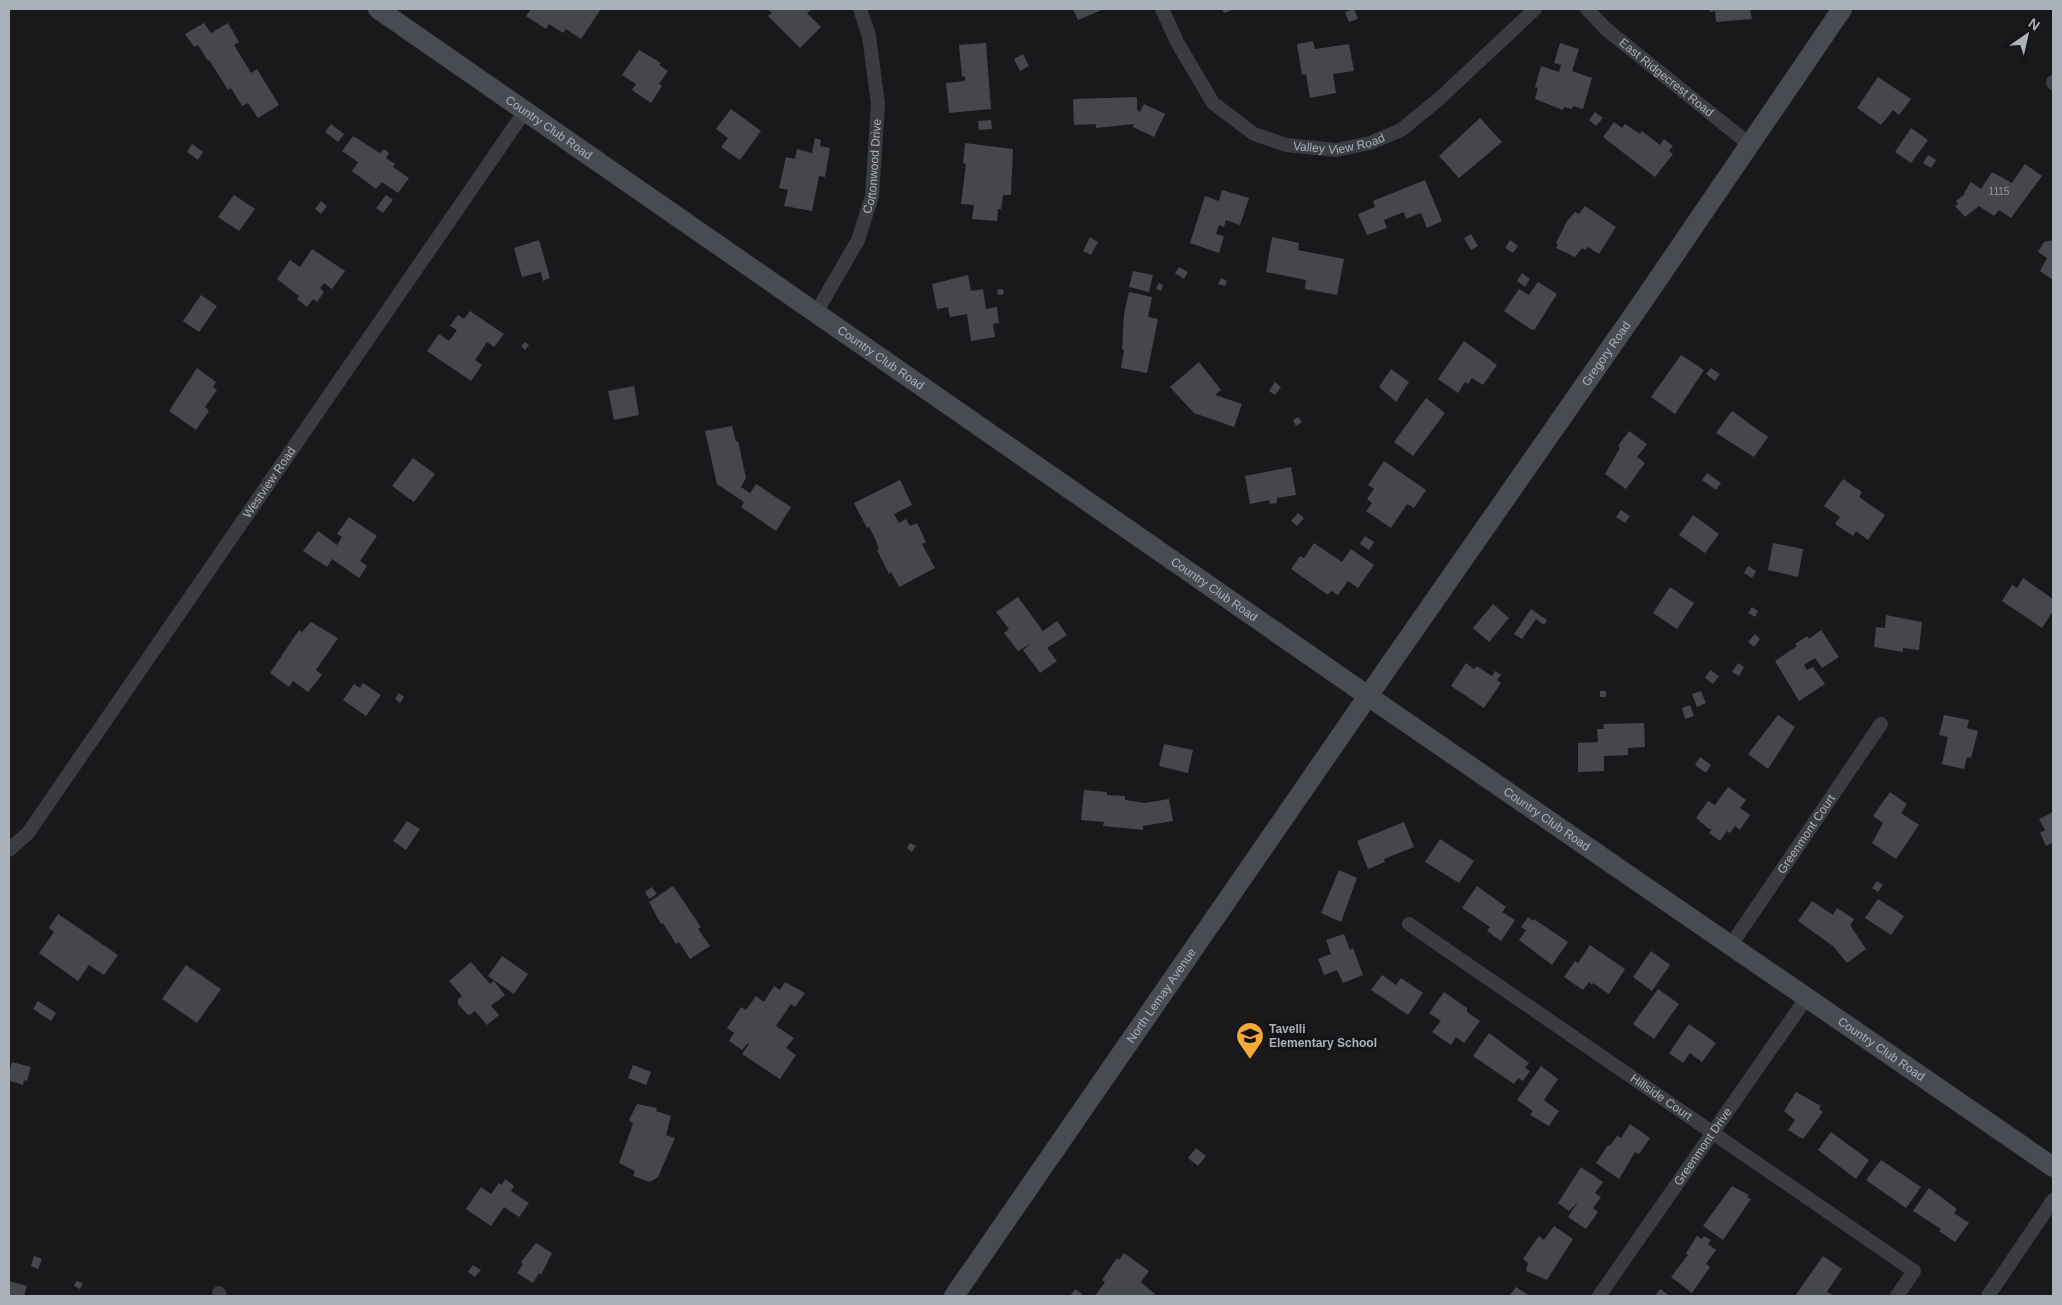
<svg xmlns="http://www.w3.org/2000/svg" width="2062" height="1305" font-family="Arial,sans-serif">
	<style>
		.building { fill: #45474c }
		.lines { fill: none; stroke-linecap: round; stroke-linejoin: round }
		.street { stroke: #3a3c41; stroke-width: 14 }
		.secondary { stroke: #484b51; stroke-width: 20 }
		.labels { text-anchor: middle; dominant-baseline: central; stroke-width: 5; stroke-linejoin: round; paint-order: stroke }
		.number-label { font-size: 10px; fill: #92969f }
		.street-label { font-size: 12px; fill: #abb1bb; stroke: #141417 }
		.poi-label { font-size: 12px; font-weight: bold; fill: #abb1bb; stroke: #141417; text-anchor: start }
	</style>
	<rect width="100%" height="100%" fill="#19191c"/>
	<g class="building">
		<path d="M531,9h70l-20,30 -15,-10 -3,4 -14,-9 -3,5 -20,-13z"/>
		<path d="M767,9h45l-5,4 14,14 -21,21 -32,-32 4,-3z"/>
		<path d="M1073,9h31l-26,11z"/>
		<path d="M1222,9h13l-11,4z"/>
		<path d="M1354,9l4,10 -9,3 -4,-10z"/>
		<path d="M1709,9h41l2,10 -36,3 -1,-11 -5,1z"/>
		<path d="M204,23l7,10 17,-10 11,19 -5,3 17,28 6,-4 22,36 -21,13 -10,-15 -6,3 -11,-18 -3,2 -19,-30 -1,1 -10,-16 -4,2 -9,-13z"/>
		<path d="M1313,41l2,8 34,-5 5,27 -21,3 3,19 -26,5 -4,-24 -4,1 -5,-31z"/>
		<path d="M986,43l5,66 -42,4 -3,-30 19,-2v-5l-3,1 -3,-32z"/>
		<path d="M1560,43l19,6 -7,22 20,7 -9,31 -10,-3 -1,3 -8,-2 -1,3 -28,-11 3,-11 -3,-1 6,-21 18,6 2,-7 -7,-2z"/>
		<path d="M639,50l22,13 -2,2 9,6 -9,13 3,2 -11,17 -19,-13 4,-6 -14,-9z"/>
		<path d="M1023,54l6,12 -9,5 -6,-12z"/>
		<path d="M1878,77l33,22 -12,16 -6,-5 -12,15 -24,-17z"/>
		<path d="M1137,97v13l3,2 4,-8 21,10 -11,23 -21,-10 1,-3 -38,4v-4l-22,1 -1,-26z"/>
		<path d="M731,109l30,22 -21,29 -19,-13 7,-9 -12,-9z"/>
		<path d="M1595,112l8,6 -7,8 -7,-6z"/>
		<path d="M1480,118l22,24 -43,36 -20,-22z"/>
		<path d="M991,120l1,9 -13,1 -1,-9z"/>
		<path d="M1614,122l8,6 3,-4 15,10 2,-3 18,14 4,-6 9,7 -4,5 4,3 -18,23 -52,-40z"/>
		<path d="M331,124l13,10 -6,8 -13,-10z"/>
		<path d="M1911,128l17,12 -17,23 -16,-11z"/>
		<path d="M353,136l27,17 4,-4 5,4 -3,5 9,6 -2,3 16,11 -11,15 -16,-11 -6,7 -24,-18 6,-9 -16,-11z"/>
		<path d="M815,138l6,2 -1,6 10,2 -5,29 -6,-1 -7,35 -28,-5 4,-16 -9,-2 7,-31 9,2 2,-10 15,4z"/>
		<path d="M965,143l48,6 -2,46h-8l-2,14h-3l-1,12 -25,-2 2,-14 -13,-1 5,-40 -3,-1z"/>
		<path d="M192,144l11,8 -5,8 -11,-8z"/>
		<path d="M1928,155l8,5 -5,8 -8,-5z"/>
		<path d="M2025,164l17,12 -31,42 -12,-8 -5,6 -15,-10 -14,11 -10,-11 3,-2 -2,-3 9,-7 -1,-1 7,-11 10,7 11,-17 20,11z"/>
		<path d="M1425,180l17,41 -15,7 -6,-15 -15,6 -2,-7 -20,8 3,8 -20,7 -9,-21 17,-7 -2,-6z"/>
		<path d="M1222,190l27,8 -9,27 -14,-5 -2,7 -5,-2 -3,9 8,2 -5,17 -29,-10 15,-47 14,5z"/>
		<path d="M234,195l21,14 -16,22 -21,-14z"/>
		<path d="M386,195l7,5 -10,13 -7,-5z"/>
		<path d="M321,201l6,5 -6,8 -6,-5z"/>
		<path d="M1585,206l31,21 -17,27 -11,-7 -3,3 -3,-2 -7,9 -19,-9 2,-4 -2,-1 11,-22 8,-9 4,2z"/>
		<path d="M1471,234l7,12 -7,4 -7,-12z"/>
		<path d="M1090,237l8,5 -7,13 -8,-4z"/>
		<path d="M1272,237l27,6 -1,7 46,9 -7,36 -32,-6 1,-9 -40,-8z"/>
		<path d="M539,240l11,38 -7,3 -2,-9 -19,5 -8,-29z"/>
		<path d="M1510,240l8,6 -5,7 -8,-5z"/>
		<path d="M2053,240v40l-13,-9 7,-13 -9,-6 6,-10z"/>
		<path d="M312,249l33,22 -13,18 -8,-6 -4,5 4,4 -7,10 -4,-3 -6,8 -10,-8 2,-3 -22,-17 13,-19 10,7z"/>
		<path d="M1179,267l9,5 -4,7 -9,-6z"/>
		<path d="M1133,271l20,4 -4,17 -20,-5z"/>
		<path d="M1522,273l8,6 -5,8 -8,-6z"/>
		<path d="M968,275l3,16 12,-2 3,20 11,-2 2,16 -6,1 2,13 -24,4 -4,-27 -17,3 -2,-10 -11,2 -5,-25z"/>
		<path d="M1221,278l6,3 -2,5 -7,-2z"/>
		<path d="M1538,282l19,12 -22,35 -3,1 -28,-19 15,-22 10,6z"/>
		<path d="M1159,283l4,2 -2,6 -5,-2z"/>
		<path d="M1003,289l1,5 -6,1 -1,-5z"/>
		<path d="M1129,292l23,5 -4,20 10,2 -11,54 -26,-5 3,-18 -2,-1 2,-35z"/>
		<path d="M201,295l16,11 -18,26 -16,-11z"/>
		<path d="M470,311l34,23 -10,13 -7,-5 -12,18 7,5 -11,16 -44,-30 12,-17 10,7 8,-11 -7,-4 8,-11 6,4z"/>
		<path d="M1464,341l33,24 -14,20 -11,-7 -4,6 -3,-2 -7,11 -20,-14z"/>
		<path d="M525,342l4,3 -4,5 -4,-4z"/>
		<path d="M1681,355l23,15 -29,44 -24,-17z"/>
		<path d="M1199,362l22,28 -6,5 27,9 -8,23 -40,-14 -24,-26z"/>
		<path d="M197,368l19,14 -3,5 4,3 -12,17 4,4 -13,19 -27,-19z"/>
		<path d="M1711,368l9,6 -5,7 -9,-7z"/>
		<path d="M1391,369l18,13 -13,20 -17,-15z"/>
		<path d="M1275,382l6,5 -6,8 -6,-4z"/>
		<path d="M634,386l5,29 -25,5 -6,-29z"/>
		<path d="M1426,398l19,15 -32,43 -19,-14z"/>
		<path d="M1732,411l36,26 -14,20 -38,-24z"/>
		<path d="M1298,417l4,5 -6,4 -3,-6z"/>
		<path d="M732,426l4,16 2,-1 8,37 -5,9 9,6 6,-9 35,23 -15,24 -35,-24 3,-5 -27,-18 -12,-53z"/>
		<path d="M1629,431l18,13 -10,13 8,6 -19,26 -21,-15 15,-26 -2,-2z"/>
		<path d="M413,458l22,16 -21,28 -22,-16z"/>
		<path d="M1384,461l42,29 -12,18 -7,-4 -16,24 -25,-17 6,-8 -5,-4 7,-10 -6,-4z"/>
		<path d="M1291,467l5,28 -19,3v5l-7,1 -1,-4 -19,4 -5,-28z"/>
		<path d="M1707,473l14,10 -5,7 -14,-10z"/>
		<path d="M1843,479l19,13 -3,5 26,18 -17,25 -12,-9 -3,5 -18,-12 5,-7 -16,-11z"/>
		<path d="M900,480l12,25 -18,9 5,9 7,-4 4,7 7,-3 9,19 -4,2 13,24 -36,19 -8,-15 -2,2 -12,-24 2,-1 -5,-13 -5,-9 -2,1 -13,-25z"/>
		<path d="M1621,510l9,6 -5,7 -9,-6z"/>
		<path d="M1298,513l6,5 -7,8 -6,-5z"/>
		<path d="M1693,515l26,19 -14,19 -26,-18z"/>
		<path d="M349,517l28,19 -17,25 7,5 -8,12 -27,-19 -5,8 -24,-16 15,-20 19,14 5,-8 -5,-3z"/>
		<path d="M1365,536l9,6 -5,8 -9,-6z"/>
		<path d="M1314,543l28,19 9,-13 23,16 -16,23 -10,-7 -10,14 -7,-4 -3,4 -37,-26 9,-13 4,2z"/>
		<path d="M1773,543l30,6 -5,28 -30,-7z"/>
		<path d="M1748,566l8,5 -4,7 -8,-5z"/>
		<path d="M2023,578l30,21v12l-11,17 -40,-27 10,-16 5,3z"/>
		<path d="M1670,587l24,16 -17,26 -24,-16z"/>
		<path d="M1018,597l25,34 14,-10 10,14 -20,13 10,13 -17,12 -17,-23 9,-7 -14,8 -14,-18 5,-4 -13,-17z"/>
		<path d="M1493,604l16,14 -20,24 -16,-14z"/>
		<path d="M1752,607l6,4 -3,6 -7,-4z"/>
		<path d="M1531,609l16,11 -3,5 -8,-6 -14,20 -8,-5z"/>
		<path d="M1886,615l36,7 -3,28 -16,-2v4l-29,-5 2,-20 9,1z"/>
		<path d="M311,622l27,16 -22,32 6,5 -14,17 -15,-11 -4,6 -19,-14 29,-43 3,2z"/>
		<path d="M1821,630l18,27 -17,11 -7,-10 -11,7 3,5 6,-3 12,17 -26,17 -24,-40 22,-15 -2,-2 12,-8 2,3z"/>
		<path d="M1755,634l5,5 -6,8 -6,-5z"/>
		<path d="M1466,663l8,6 3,-3 15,10 3,-5 6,4 -4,5 4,3 -17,25 -33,-22z"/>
		<path d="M1738,663l6,4 -5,9 -7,-4z"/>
		<path d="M1710,670l9,6 -6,8 -8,-6z"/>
		<path d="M363,683l18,12 -15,21 -23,-16 11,-16 6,4z"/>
		<rect x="1600" y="691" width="6" height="6"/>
		<path d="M1701,691l5,12 -9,4 -5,-13z"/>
		<path d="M399,693l5,4 -4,6 -5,-4z"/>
		<path d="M1690,705l4,11 -9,3 -3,-11z"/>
		<path d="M1778,715l17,12 -27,42 -20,-15z"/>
		<path d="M1944,715l25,5 -2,8 11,3 -7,27 -4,-1 -3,12 -22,-5 6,-27 -9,-2z"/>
		<path d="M1644,723l1,24 -17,1v7l-24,1v15l-26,1v-29l20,-1 -1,-13h7l-1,-5z"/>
		<path d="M1164,744l29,6 -5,23 -29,-7z"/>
		<path d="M1700,757l11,8 -5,8 -11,-8z"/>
		<path d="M1728,787l18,13 -6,8 10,7 -10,15 -5,-4 -5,7 -3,-2 -7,10 -11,-8 3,-4h-3l-13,-11 12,-17 7,4z"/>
		<path d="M1084,790l23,2v3l18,1v4l20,3 24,-4 4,22 -30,5v4l-40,-4 1,-4 -23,-2z"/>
		<path d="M1890,792l17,12 -6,9 18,12 -23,34 -24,-16 11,-20 -10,-7z"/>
		<path d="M2053,812v33l-1,-2 -6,3 -6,-13 5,-3 -6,-11z"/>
		<path d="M407,821l13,8 -14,21 -13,-9z"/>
		<path d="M1404,822l10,25 -30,12 1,3 -17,7 -11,-28z"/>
		<path d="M1440,839l34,22 -15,22 -34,-21z"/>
		<path d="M910,843l6,3 -4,6 -5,-4z"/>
		<path d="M1339,870l18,8 -16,44 -20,-9z"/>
		<path d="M1877,881l6,4 -5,7 -6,-4z"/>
		<path d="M673,886l28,41 -3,2 12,17 -20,13 -11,-17 -3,2 -13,-21 -2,1 -12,-22z"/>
		<path d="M1477,886l29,21 -4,5 13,8 -14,21 -14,-10 3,-4 -28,-19z"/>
		<path d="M652,887l5,7 -8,5 -4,-7z"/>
		<path d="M1878,899l26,17 -13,19 -26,-17z"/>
		<path d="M1812,901l21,14 4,-7 17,11 -4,6 16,24 -19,14 -14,-17 -35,-25z"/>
		<path d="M58,914l60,41 -14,20 -15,-10 -11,16 -39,-28 15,-21 -5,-4z"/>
		<path d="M1528,917l5,4 1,-2 34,23 -16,23 -33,-25 7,-10 -5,-3z"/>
		<path d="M1344,934l6,16 3,-2 10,27 -20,8 -6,-13 -13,5 -6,-16 13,-5 -5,-14z"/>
		<path d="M1590,945l35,24 -16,25 -16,-11 -1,2 -3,-3 -6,8 -19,-13 11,-16 3,2z"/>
		<path d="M1651,951l19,14 -18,26 -19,-14z"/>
		<path d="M502,956l26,18 -14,20 -26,-18z"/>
		<path d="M471,962l19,22 4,-3 11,14 -14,11 8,9 -12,10 -12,-14 -5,4 -3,-1 -9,-10v-5l4,-3 -13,-15z"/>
		<path d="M186,965l35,24 -24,34 -35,-24z"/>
		<path d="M1382,975l14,10 5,-7 22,15 -15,22 -37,-25z"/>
		<path d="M785,982l20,11 -10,14 -4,-3 -15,22 18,12 -8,10 10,7 -16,24 -38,-25 7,-10 -1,-1 -6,7 -13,-9 5,-8 -7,-5 14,-21 5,3 10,-14 8,6 10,-16 6,4z"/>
		<path d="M1658,989l21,15 -25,35 -21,-15z"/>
		<path d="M1444,992l23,16v4l13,9 -16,22 -8,-6 -5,8 -19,-13 9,-11 -12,-8z"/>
		<path d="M38,1001l18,12 -5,8 -18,-12z"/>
		<path d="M1689,1024l27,19 -14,19 -12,-9 -7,10 -14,-10z"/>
		<path d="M1489,1033l40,30 -4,5 5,3 -7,10 -5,-3 -4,6 -41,-28z"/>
		<path d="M12,1062l19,5 -4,14 -3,-1 -1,5 -13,-4 -1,-8z"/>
		<path d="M633,1065l18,7 -5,13 -18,-7z"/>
		<path d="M1541,1066l17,13 -14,21 15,11 -10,15 -19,-11 3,-4 -16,-11z"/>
		<path d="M1796,1092l25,14 -2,3 4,3 -20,27 -15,-9 7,-10 -11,-9z"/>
		<path d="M637,1104l20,4 -1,3 15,5 -5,19 9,3 -17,39 -8,5 -17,-6 2,-5 -16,-8 14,-39 -4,-4z"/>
		<path d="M1630,1124l20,14 -11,16 -4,-2 -16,27 -23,-16 12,-18 2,1 7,-10 4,2z"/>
		<path d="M1831,1132l38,28 -13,19 -38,-29z"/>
		<path d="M1196,1148l10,8 -8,10 -10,-8z"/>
		<path d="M1881,1160l40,27 -15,21 -40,-28z"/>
		<path d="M1581,1167l22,15 -8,11 6,4 -8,11 5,4 -12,17 -18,-12 10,-15 -9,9 -11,-8z"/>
		<path d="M505,1179l9,7 -3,5 18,12 -10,14 -15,-10 -13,19 -25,-17 15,-22 10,7 8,-11 3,2z"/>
		<path d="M1732,1186l17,9 -2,2 4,2 -28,41 -20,-14z"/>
		<path d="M1929,1188l28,21 -3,4 15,10 -14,19 -16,-11 2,-2 -28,-18z"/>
		<path d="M1554,1226l19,13 -26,41 -21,-9 2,-8 -5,-4 16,-23 5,4z"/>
		<path d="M1697,1236l5,3 2,-3 7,4 -3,4 8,6 -10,14 4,3 -18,26 -21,-16 17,-22 -2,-2z"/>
		<path d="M536,1243l16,10 -11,22 -2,-2 -6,10 -16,-10 6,-9 -2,-2z"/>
		<path d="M1124,1253l25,18 -8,11 16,14h-62l10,-14 -3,-2 15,-22 2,2z"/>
		<path d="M34,1256l8,3 -4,10 -7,-3z"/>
		<path d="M1823,1256l19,13 -15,23 9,4h-41z"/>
		<path d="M473,1265l8,5 -6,7 -7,-5z"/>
		<path d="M9,1281l18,5 -3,10h-15z"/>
		<path d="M76,1281l7,2 -3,6 -6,-3z"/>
		<path d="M1516,1287l14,9h-21z"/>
		<path d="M1075,1289l7,5 -1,2h-11z"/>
		<path d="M1660,1289l10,7h-15z"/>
	</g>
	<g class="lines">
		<g class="street">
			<path id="s1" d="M1162,9l15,33 36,61 41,31 32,11 50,5 34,-7 31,-13 38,-31 96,-90"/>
			<path id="s2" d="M1587,9l19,20 143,115"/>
			<path d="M2053,83v-1"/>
			<path id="s3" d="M816,313l42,-73 14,-44 6,-92 -9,-68 -9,-27"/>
			<path id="s4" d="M9,850l19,-17 497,-722"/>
			<path id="s5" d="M1409,924l505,347 -17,25"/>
			<path id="s6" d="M1731,945l150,-221"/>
			<path d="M219,1293l1,3"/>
			<path id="s7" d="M1599,1296l208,-299"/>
			<path d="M1988,1296l65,-96"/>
		</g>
		<g class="secondary">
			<path id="s8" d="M378,9l990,687 685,471"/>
			<path id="s9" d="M954,1296l414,-600 275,-395 199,-292"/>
		</g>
	</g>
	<defs>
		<symbol id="school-pin" viewBox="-11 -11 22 30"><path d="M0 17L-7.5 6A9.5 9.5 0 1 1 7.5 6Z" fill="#f6a837" stroke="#141417"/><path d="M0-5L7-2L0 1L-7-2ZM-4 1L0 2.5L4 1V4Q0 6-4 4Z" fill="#111"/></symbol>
	</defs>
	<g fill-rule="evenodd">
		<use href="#school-pin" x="1234" y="1020" width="32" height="43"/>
	</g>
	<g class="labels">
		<g class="number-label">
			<text x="1999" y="191">1115</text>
		</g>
		<g class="street-label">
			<text stroke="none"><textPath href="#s2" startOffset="105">East Ridgecrest Road</textPath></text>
			<text stroke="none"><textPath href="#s8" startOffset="208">Country Club Road</textPath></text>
			<text stroke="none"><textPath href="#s1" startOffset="246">Valley View Road</textPath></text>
			<text stroke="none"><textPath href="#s3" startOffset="160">Cottonwood Drive</textPath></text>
			<text stroke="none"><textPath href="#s9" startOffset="1146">Gregory Road</textPath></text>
			<text stroke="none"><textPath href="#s8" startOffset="612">Country Club Road</textPath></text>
			<text stroke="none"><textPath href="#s4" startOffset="451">Westview Road</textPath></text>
			<text stroke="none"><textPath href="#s8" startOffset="1018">Country Club Road</textPath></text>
			<text stroke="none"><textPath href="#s8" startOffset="1422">Country Club Road</textPath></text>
			<text stroke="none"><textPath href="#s6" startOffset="134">Greenmont Court</textPath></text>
			<text stroke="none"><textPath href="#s9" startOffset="365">North Lemay Avenue</textPath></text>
			<text stroke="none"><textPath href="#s8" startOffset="1828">Country Club Road</textPath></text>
			<text stroke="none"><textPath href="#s5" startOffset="306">Hillside Court</textPath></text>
			<text stroke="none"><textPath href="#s7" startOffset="182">Greenmont Drive</textPath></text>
		</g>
		<g class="poi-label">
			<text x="1269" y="1029">Tavelli<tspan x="1269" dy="14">Elementary School</tspan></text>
		</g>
	</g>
	<rect width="2062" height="1305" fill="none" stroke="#abb1bb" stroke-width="20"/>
	<g transform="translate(2027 35) rotate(34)" stroke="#141417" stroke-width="4" paint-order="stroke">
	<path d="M0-4L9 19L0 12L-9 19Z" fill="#abb1bb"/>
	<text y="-8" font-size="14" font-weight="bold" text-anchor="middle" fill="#abb1bb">N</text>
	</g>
</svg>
